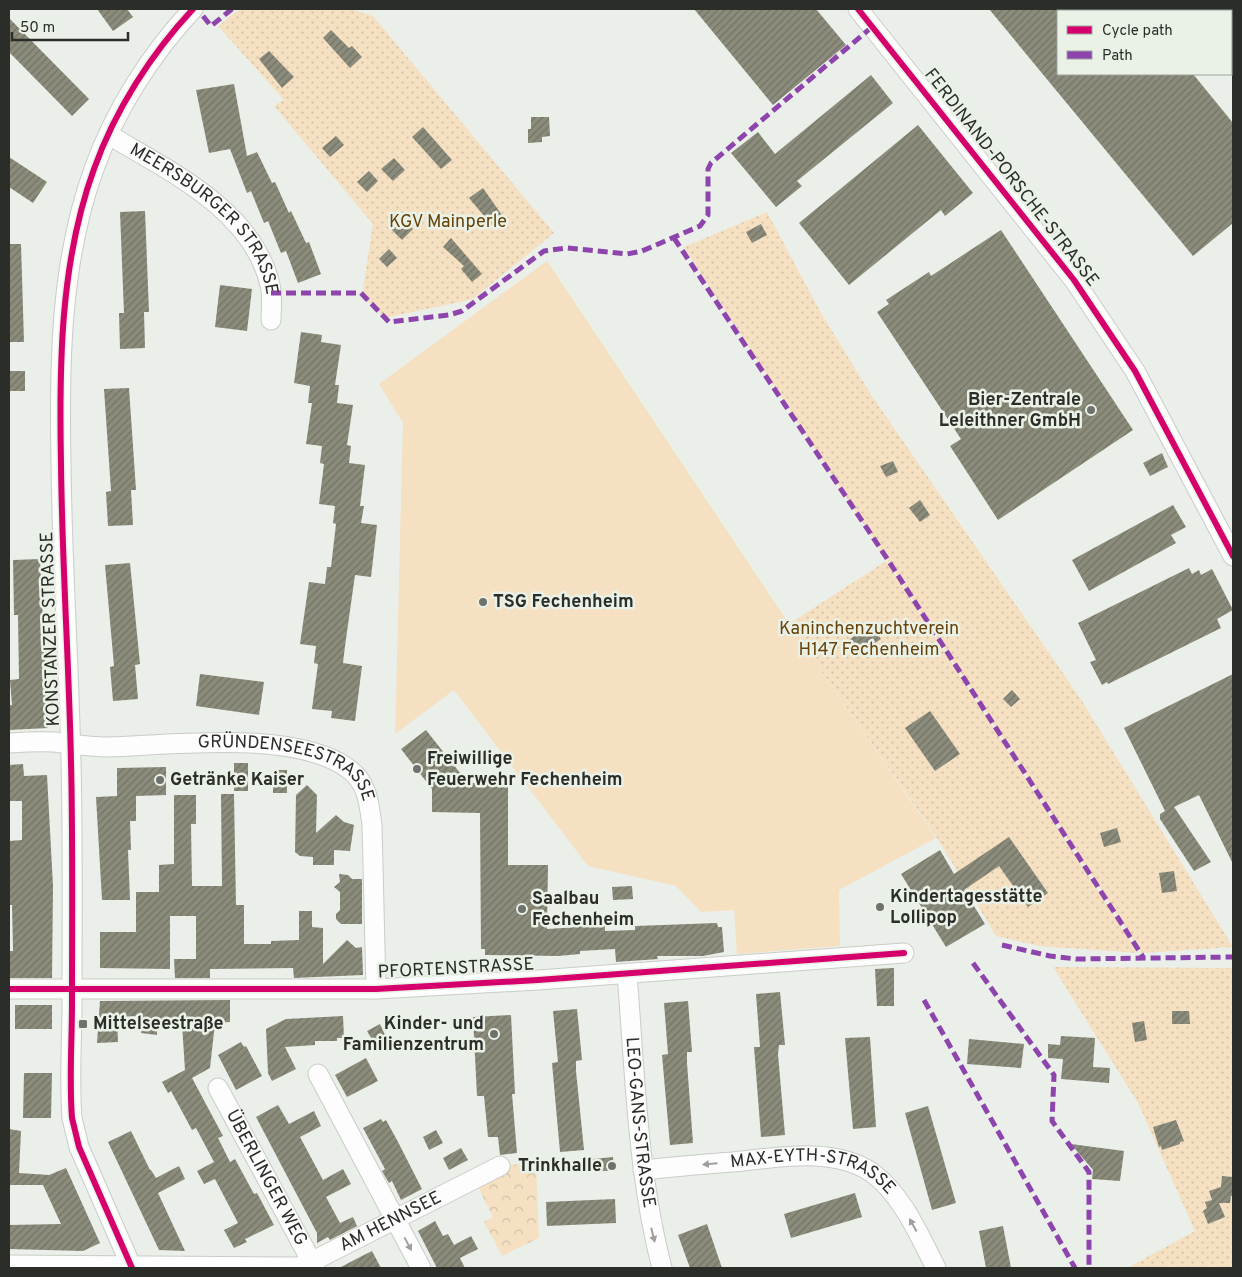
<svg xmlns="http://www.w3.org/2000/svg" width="1242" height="1277" font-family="Overpass,sans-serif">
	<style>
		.park { fill: url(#park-crowns) }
		.garden { fill: url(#garden-dots) }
		.pitch { fill: #f5e0c2 }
		.building { fill: url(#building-hatch) }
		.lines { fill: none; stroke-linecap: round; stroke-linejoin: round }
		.minor-casing { stroke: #c9ccc7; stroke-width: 21 }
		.minor { stroke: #fcfdfc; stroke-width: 19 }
		.quiet { stroke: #8e44ad; stroke-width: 5; stroke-dasharray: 10 5; stroke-linecap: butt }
		.cycleway-casing { stroke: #eaf1e7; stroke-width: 9 }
		.cycleway { stroke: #d6006c; stroke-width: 6 }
		.oneway { fill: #9e9f9d }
		.poi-dot { fill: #6e716c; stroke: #eaf1e7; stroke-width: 2 }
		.labels { text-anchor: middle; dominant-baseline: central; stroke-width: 5; stroke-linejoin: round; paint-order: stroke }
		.street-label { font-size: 18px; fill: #2b2d29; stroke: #eaf1e7 }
		.park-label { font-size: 18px; fill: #674209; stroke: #eaf1e7 }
		.poi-label { font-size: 18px; font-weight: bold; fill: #2b2d29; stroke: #eaf1e7; text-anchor: start }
	</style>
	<defs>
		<pattern id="park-crowns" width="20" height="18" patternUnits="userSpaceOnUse" patternTransform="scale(1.25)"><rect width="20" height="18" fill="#f5e0c2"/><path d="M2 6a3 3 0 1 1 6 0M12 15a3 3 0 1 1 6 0" fill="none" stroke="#d2c0a7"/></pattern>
		<pattern id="garden-dots" width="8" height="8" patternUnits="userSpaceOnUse" patternTransform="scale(1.25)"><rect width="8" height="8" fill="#f5e0c2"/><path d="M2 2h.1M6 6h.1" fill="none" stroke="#d2c0a7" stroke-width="1.8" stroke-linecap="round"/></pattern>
		<pattern id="building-hatch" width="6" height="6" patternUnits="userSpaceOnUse" patternTransform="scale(1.25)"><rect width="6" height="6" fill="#8b8c7b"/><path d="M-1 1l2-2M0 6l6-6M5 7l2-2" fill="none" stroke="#727365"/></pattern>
	</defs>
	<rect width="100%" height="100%" fill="#ebefe9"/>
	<path class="park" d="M536,1163l3,75 -37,18 -18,-34 9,-5 -18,-36 32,-16z"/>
	<g class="garden">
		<path d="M244,9h106l23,7 181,217 -81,66 -88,19 -23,-23 11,-71 -99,-118 10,-6 -66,-74 18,-14z"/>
		<path d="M767,212l54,101 51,83 208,302 153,249 -91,6 -458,-706z"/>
		<path d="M886,561l252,392 -99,-7 -43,-10 -59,-98 -148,-214z"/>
		<path d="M1053,967l180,1v300h-106l68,-37 -57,-128z"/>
	</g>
	<path class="pitch" d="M547,261l242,363 147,214 -97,52 1,56 -103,8 -3,-44 -33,2 -25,-26 -88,-20 -134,-176 -59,44 8,-311 -24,-39z"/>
	<g class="building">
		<path d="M97,9h30l6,8 -20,14z"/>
		<path d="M694,9h122l30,36 -73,60z"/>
		<path d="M989,9h69v65h135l40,49v100l-40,33z"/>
		<path d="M9,18l80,81 -17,17 -63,-64z"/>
		<path d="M331,30l18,18 3,-2 10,11 -12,11 -27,-30z"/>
		<path d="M269,51l25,26 -12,11 -23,-29z"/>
		<path d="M871,75l22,28 -96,78 5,5 -26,21 -45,-54 27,-21 17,22z"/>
		<path d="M234,84l13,72 10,-4 15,31 3,-1 14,31 2,-2 15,32 3,-1 12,32 -23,9 -12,-32 -5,2 -13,-32 -4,2 -13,-32 -4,2 -17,-44 -21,4 -13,-63z"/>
		<path d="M531,117h18l1,19 -8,1v5l-14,1v-14h3z"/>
		<path d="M918,125l55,68 -28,23 -4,-6 -92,75 -50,-62z"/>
		<path d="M423,127l29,33 -11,9 -29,-32z"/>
		<path d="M336,136l8,9 -14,12 -8,-9z"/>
		<path d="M9,157l38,25 -14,21 -24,-16z"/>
		<path d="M394,158l11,12 -12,11 -12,-12z"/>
		<path d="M369,171l9,10 -11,11 -10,-10z"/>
		<path d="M483,188l23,33 -11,8 -26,-31z"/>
		<path d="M145,211l4,101h-5l1,36 -25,1 -1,-36h5l-4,-101z"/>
		<path d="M404,219l9,10 -11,11 -10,-10z"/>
		<path d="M761,224l6,11 -15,8 -6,-11z"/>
		<path d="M1001,230l132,200 -135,90 -48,-74 11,-7 -84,-127 12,-8 -3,-4 43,-28 2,4z"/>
		<path d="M451,238l31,36 -10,8 -11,-13 3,-3 -21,-19z"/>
		<path d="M9,244h12l3,98h-15z"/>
		<path d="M389,249l8,9 -10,9 -8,-8z"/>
		<path d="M220,285l32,4 -5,42 -32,-4z"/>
		<path d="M301,332l21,3 -1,7 20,3 -6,40h4l-2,18 16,2 -6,40 4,1 -2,17 16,2 -5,41h4l-3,17 16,2 -6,52 -16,-2 -10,71 -2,17 19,3 -7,55 -24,-3 1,-7 -20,-2 6,-45 -4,-1 2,-17 -16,-2 9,-62 16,2 2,-17h4l5,-43 -3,-1 2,-17 -16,-2 5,-40 -4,-1 2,-17 -16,-2 6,-41h-4l2,-17 -16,-3z"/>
		<rect x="9" y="371" width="16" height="20"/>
		<path d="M129,388l7,102h-5l2,35 -25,1 -2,-34 5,-1 -7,-102z"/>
		<path d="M1162,453l6,14 -18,9 -7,-13z"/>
		<path d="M893,461l5,11 -12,5 -6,-11z"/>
		<path d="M920,500l10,15 -10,7 -11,-14z"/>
		<path d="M1173,505l13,22 -15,8 5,8 -87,48 -17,-31z"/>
		<path d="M40,559l8,169 -39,2v-25h3l-2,-25 9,-1 -1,-64h-4l-1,-55z"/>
		<path d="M130,563l10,101 -5,1 3,34 -25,2 -3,-34 4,-1 -9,-101z"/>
		<path d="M1189,568l3,6 7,-4 2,5 11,-6 21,41 -16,9 4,9 -113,56 -1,-2 -5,3 -12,-23 6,-2 -18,-37z"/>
		<path d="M871,624l10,15 -25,17 -10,-14z"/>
		<path d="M200,674l64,8 -5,33 -63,-9z"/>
		<path d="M1233,674v190l-34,-69 -25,12 37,55 -17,9 -34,-52v-5l5,-3 -41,-83z"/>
		<path d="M1012,690l8,9 -9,8 -8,-8z"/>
		<path d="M930,711l30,43 -25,17 -30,-43z"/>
		<path d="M426,730l42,53h40v82h40l-1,64 31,-2v-4l27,-1v9l30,-1v-4l82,-3 1,4h4l2,25 -21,4h-46l1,3 -42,3 -1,-13 -35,2v3l-22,2 -73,-1v-6h-4l-1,-136 -48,-1v-23l-31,-40z"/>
		<rect x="234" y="763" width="14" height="28"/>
		<path d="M23,764l1,12 23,-1 6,111 -1,92h-43v-27h4l-1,-46h-3v-64l13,-1v-39h-13v-36z"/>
		<path d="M166,767v28l-30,1v25h-6l1,29h-3l2,50h-28l-6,-103 21,-1v-28z"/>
		<rect x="273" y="770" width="14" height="23"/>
		<path d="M307,785l10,10 -1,38 20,-18 8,7 10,3 -4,26 -16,-1v15h-21v-8l-13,-1 -5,-4 1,-57z"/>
		<path d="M221,794h13l2,111h8v39h27v-3l28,-1v-29h13v16l11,1v36l24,-24 9,8 6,-1 1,28 -69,3 -1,-10 -83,1v9h-35l-1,-19h22v-43h-26v53l-70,-1v-36h36v-40h23v-27l15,-1v-69h22v29h-5l1,62h30z"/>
		<path d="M1117,828l4,14 -17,5 -4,-14z"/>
		<path d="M1009,837l39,56 -20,14 -29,-41 -35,24 21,34 -39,23 -45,-73 39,-24 14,24z"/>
		<path d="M1174,871l3,20 -15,2 -3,-20z"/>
		<path d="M339,874l9,1 4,4h10v45h-21l-5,-5v-5l4,-4v-18l-6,-5 6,-5z"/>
		<path d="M632,886l1,13 -20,1 -1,-13z"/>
		<path d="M894,968v38h-17l-2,-37z"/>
		<path d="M780,992l5,53h-6l-1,9 7,81 -24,2 -7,-90h6l-4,-53z"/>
		<path d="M230,1000v22l-15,1 -5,45 -18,10 31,58 -5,2 12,24 5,-3 19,35 3,-1 17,32 -29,14 2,3 -13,6 -10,-18 14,-7 -23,-44 -11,5 -7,-13 17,-9 -18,-34 -4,2 -21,-39 -3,2 -6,-11 23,-12 -3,-46 -25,2v9l-16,-2v-17l-24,1 1,25 -21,1 3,-42z"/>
		<path d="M688,1001l4,51h-5v11l6,80 -23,2 -8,-90 6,-1 -4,-51z"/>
		<rect x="15" y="1005" width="37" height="24"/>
		<path d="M577,1009l5,51 -6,1v10l8,79 -24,2 -8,-89 6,-1 -5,-51z"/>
		<path d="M1172,1011h17l1,13h-18z"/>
		<path d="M511,1015l4,79h-3l5,59 -17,2 -2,-18h-10l-4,-41h-7l-4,-79z"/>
		<path d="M343,1016l1,22h-7v3h-22v4l-30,2 11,22 -24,12 -4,-8 -2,-44 20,-10z"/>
		<path d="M1144,1021l3,19 -12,2 -3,-19z"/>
		<path d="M380,1024l6,13 -12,6 -7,-12z"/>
		<path d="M1061,1036l34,2 -2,29 17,1 -1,15 -48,-4 2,-20 -15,-1v-14l12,1z"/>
		<path d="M870,1037l6,90 -23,2 -8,-91z"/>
		<path d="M969,1039l55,5 -3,24 -54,-4z"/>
		<path d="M241,1042l3,5 2,-1 16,30 -26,14 -18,-35z"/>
		<path d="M366,1058l12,23 -31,16 -12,-22z"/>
		<path d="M24,1073h28l-1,45h-28z"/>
		<path d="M278,1105l11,19 25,-13 7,15 -21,11 23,43 20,-11 8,15 -25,13 14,26 13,-6 4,9 -27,14 -2,-3 -11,6v-10l-61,-116z"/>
		<path d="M928,1106l28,97 -24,7 -27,-97z"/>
		<path d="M381,1119l2,3 3,-2 11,20 25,49 -21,11 -9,-19 -3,2 -7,-12 3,-2 -22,-41z"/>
		<path d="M1176,1120l8,21 -4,1v2l-18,6 -1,-4 -2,1 -6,-20z"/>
		<path d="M9,1129l12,2 -2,42 30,2 17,-7 34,75 -17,8 -74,-2v-24l52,-1 -18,-39h-34z"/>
		<path d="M436,1130l7,13 -14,7 -6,-13z"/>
		<path d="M131,1131l19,39h1l5,8 23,-12 6,13 -27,14 27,58 -26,-1 -51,-108z"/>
		<path d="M1071,1144l53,7 -4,30 -28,-2 1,-9z"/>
		<path d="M461,1148l7,12 -19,10 -6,-12z"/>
		<path d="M613,1157l1,13 -20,2 -1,-13z"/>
		<path d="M1222,1176l11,1v19h-2l-1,7h-11l6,14 -17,7 -5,-13 4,-3 -2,-6 7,-2 -3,-9 12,-4z"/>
		<path d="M855,1193l7,24 -71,21 -7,-24z"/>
		<path d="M615,1199l1,24 -69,3 -1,-24z"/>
		<path d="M435,1221l8,15 5,-2 6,11 17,-9 7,13 -18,9 5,10h-28l-19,-37z"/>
		<path d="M707,1224l15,44h-32l-12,-33z"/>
		<path d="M1003,1226l8,42h-25l-7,-37z"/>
		<path d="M372,1251l9,17h-42l23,-12z"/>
	</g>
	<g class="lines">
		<defs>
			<g id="minor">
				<path d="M858,9l216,271 61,91 98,185"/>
				<path id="s1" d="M109,135c60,36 144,75 161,150 3,11 1,24 1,35"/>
				<path id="s2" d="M9,743c15,-1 30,-2 45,-1 18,2 35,5 54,5 64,-2 190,-18 242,23 18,14 19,34 22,55l4,164"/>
				<path id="s3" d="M627,974c8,98 10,198 35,294"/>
				<path d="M9,989h367l162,-9 366,-27"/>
				<path d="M318,1074l103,194"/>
				<path id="s4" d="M218,1088l97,180"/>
				<path id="s5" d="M643,1170c30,-3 60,-6 90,-8 43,-4 99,-16 138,10 31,22 48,63 65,96"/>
				<path id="s6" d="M9,1265l289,2 13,-5 189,-96"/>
				<path d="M132,1268l-53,-121 -7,-29c-3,-38 0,-76 0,-115 0,-80 1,-161 -1,-241 -2,-99 -9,-199 -10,-298 -2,-98 -1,-202 33,-295 21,-59 57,-115 99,-160"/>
			</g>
		</defs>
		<use href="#minor" class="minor-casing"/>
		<use href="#minor" class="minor"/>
		<g class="quiet">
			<path d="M203,16l8,10 21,-17"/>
			<path d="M674,238l214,322 255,397"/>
			<path d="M271,293h90l28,29 60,-7 13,-4 82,-60 23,-3 60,6 15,-3 58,-25 8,-11v-46l3,-6 161,-136"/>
			<path d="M1002,945l48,11 26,3 157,-2"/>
			<path d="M973,963l81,112 -2,46 37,51v96"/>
			<path d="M924,1000l151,268"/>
		</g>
		<defs>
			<g id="cycleway">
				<path d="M858,9l216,271 61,91 98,185"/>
				<path d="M9,989h367l162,-9 366,-27"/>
				<path d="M132,1268l-53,-121 -7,-29c-3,-38 0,-76 0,-115 0,-80 1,-161 -1,-241 -2,-99 -9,-199 -10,-298 -2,-98 -1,-202 33,-295 21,-59 57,-115 99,-160"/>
			</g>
		</defs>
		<use href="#cycleway" class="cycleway-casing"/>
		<use href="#cycleway" class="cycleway"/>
	</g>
	<defs><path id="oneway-solid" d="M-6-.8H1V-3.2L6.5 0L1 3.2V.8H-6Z" transform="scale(1.25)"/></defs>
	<g class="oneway">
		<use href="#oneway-solid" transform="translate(710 1164) rotate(175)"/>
		<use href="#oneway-solid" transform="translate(913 1225) rotate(-119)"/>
		<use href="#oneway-solid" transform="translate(653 1235) rotate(76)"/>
		<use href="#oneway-solid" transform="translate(408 1244) rotate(62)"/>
	</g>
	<g class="poi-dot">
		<circle cx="1091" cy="410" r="5"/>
		<circle cx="483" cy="602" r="5"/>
		<circle cx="417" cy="769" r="5"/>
		<circle cx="160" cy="780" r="5"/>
		<circle cx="880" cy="907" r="5"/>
		<circle cx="522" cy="909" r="5"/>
		<rect x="78" y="1019" width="10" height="10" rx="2.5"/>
		<circle cx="494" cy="1034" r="5"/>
		<circle cx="612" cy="1166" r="5"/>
	</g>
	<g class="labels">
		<g class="street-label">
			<text transform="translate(1011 178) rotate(52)">FERDINAND-PORSCHE-STRASSE</text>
			<text stroke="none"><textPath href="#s1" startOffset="131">MEERSBURGER STRASSE</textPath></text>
			<text transform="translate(51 629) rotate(-92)">KONSTANZER STRASSE</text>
			<text stroke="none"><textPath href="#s2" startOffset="286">GRÜNDENSEESTRASSE</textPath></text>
			<text transform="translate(456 969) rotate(-3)">PFORTENSTRASSE</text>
			<text stroke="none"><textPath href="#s3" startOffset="149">LEO-GANS-STRASSE</textPath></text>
			<text stroke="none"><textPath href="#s4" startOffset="102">ÜBERLINGER WEG</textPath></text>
			<text stroke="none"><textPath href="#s5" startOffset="174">MAX-EYTH-STRASSE</textPath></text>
			<text stroke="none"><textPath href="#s6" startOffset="392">AM HENNSEE</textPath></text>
		</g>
		<g class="park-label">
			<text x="448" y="222">KGV Mainperle</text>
			<text x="869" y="629">Kaninchenzuchtverein<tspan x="869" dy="21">H147 Fechenheim</tspan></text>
		</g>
		<g class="poi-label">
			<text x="1081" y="400" text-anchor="end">Bier-Zentrale<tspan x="1081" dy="21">Leleithner GmbH</tspan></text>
			<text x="493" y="602">TSG Fechenheim</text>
			<text x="427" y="759">Freiwillige<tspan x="427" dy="21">Feuerwehr Fechenheim</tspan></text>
			<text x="170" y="780">Getränke Kaiser</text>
			<text x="890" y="897">Kindertagesstätte<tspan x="890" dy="21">Lollipop</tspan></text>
			<text x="532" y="899">Saalbau<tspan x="532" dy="21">Fechenheim</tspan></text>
			<text x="93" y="1024">Mittelseestraße</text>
			<text x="484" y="1024" text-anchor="end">Kinder- und<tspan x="484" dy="21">Familienzentrum</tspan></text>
			<text x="602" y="1166" text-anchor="end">Trinkhalle</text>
		</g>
	</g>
	<rect width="1242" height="1277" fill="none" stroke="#2b2d29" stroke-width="20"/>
	<rect x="1057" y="10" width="175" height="65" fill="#eaf1e7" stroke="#9ea39b"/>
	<rect x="1067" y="26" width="25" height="8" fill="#d6006c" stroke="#9ea39b"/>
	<text x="1102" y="35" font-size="15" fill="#2b2d29">Cycle path</text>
	<rect x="1067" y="51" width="25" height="8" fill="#8e44ad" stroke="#9ea39b"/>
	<text x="1102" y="60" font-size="15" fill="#2b2d29">Path</text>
	<path d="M12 32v8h116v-8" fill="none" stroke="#2b2d29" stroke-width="2.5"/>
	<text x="20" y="32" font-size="15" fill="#2b2d29" stroke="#eaf1e7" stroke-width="4" paint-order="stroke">50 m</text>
</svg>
